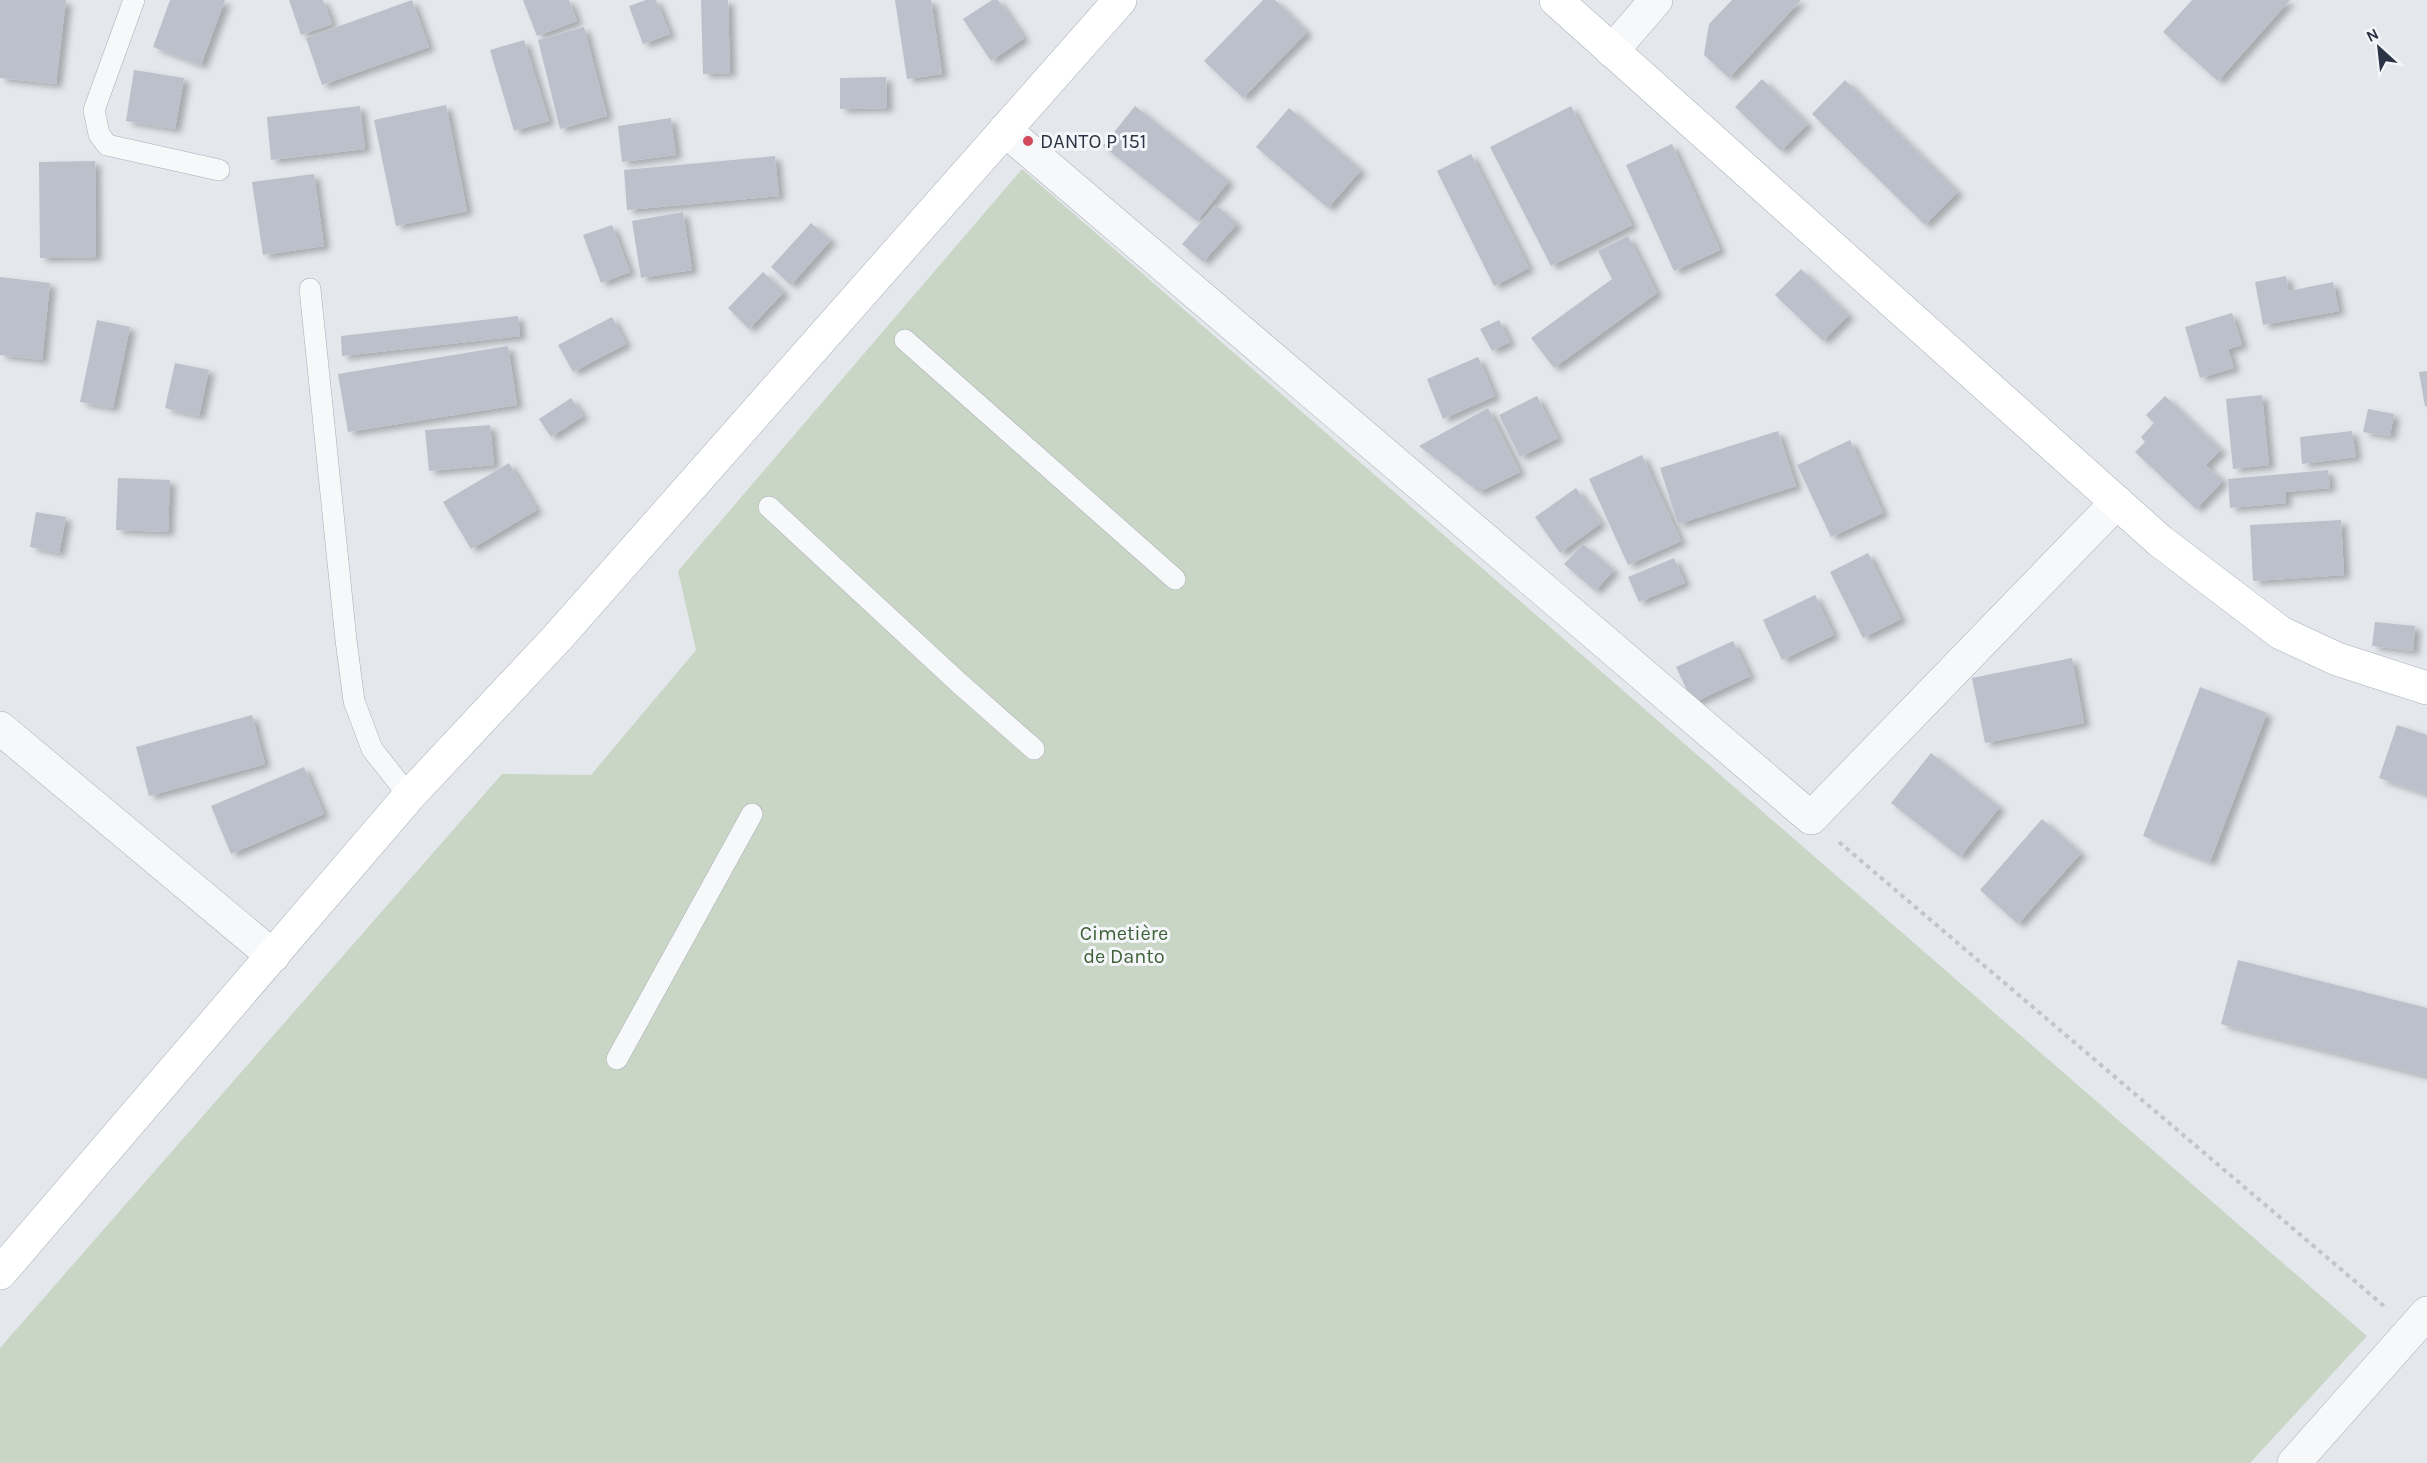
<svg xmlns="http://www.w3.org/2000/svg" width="2427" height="1463" font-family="Karla,sans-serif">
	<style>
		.green { fill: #c9d6c5 }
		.building { fill: #bbc0ca; filter: url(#shadow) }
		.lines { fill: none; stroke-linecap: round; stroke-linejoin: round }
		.lane-casing { stroke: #a9aeb7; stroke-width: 22 }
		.street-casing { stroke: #a9aeb7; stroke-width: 34 }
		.secondary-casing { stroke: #a9aeb7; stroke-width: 34 }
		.path { stroke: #c2c5cb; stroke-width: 4; stroke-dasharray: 4.5 4.5; stroke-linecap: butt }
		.lane { stroke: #f7f8fa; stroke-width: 21 }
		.street { stroke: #f7f8fa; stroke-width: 33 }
		.secondary { stroke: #fff; stroke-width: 33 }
		.poi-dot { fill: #d1495b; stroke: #f4f6f9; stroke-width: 2 }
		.labels { text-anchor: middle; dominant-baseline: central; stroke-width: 6; stroke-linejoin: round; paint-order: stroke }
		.poi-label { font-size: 20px; fill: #2b3445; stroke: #f4f6f9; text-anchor: start }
		.park-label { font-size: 20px; fill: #3f6138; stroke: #f4f6f9 }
	</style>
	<defs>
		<filter id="shadow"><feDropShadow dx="6" dy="4" stdDeviation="3" flood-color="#0004"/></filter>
	</defs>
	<rect width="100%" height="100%" fill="#e4e7ec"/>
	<path class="green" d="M1022,169l1345,1167 -117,127h-2250v-115l502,-574 89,1 105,-125 -18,-79z"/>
	<g class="building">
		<path d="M0,0h66l-10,84 -56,-6z"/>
		<path d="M170,0h55l-24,65 -48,-18z"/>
		<path d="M289,0h34l9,24 -31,11z"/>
		<path d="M412,0l17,47 -107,38 -16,-47z"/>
		<path d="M523,0h46l8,21 -40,15z"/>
		<path d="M646,0h10l14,34 -27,10 -14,-38z"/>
		<path d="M701,0h27l2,73 -27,1z"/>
		<path d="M895,0h36l11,74 -35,5z"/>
		<path d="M992,0h6l26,38 -33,23 -28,-42z"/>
		<path d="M1263,0h12l32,32 -64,66 -39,-37z"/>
		<path d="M1732,0h69l-72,78 -25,-23 5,-31z"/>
		<path d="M2192,0h98l-72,81 -55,-49z"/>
		<path d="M584,27l23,89 -47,13 -22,-89z"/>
		<path d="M524,40l25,81 -35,10 -24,-81z"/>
		<path d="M134,70l50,8 -9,51 -49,-8z"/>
		<path d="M886,77l1,31 -47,1v-31z"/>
		<path d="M1762,79l46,45 -27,27 -46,-44z"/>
		<path d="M1845,80l113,112 -33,33 -113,-111z"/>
		<path d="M446,105l21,106 -71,15 -22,-106z"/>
		<path d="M360,106l5,43 -94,11 -4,-43z"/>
		<path d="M1135,106l94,75 -32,40 -94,-75z"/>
		<path d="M1571,106l61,119 -81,41 -61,-119z"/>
		<path d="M1289,108l72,62 -33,38 -72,-61z"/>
		<path d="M671,118l5,37 -54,7 -4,-36z"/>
		<path d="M1672,144l48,106 -46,21 -48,-106z"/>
		<path d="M1471,154l58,114 -35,18 -57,-115z"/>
		<path d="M775,156l4,40 -152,14 -3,-40z"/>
		<path d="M95,161l1,96 -56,1 -1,-96z"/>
		<path d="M314,174l10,72 -61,9 -11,-73z"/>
		<path d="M1216,205l21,19 -34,38 -21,-18z"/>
		<path d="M683,212l9,58 -51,8 -9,-57z"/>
		<path d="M811,223l20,17 -40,45 -20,-18z"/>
		<path d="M612,225l18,47 -29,11 -18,-48z"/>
		<path d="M1628,236l29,57 -103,75 -23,-30 81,-59 -14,-28z"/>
		<path d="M1801,269l48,46 -26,26 -48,-46z"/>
		<path d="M763,272l21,20 -35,37 -21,-21z"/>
		<path d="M2286,276l3,15 44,-9 6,29 -76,14 -8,-43z"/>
		<path d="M0,277l50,6 -8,77 -42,-5z"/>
		<path d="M2232,313l10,32 -14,4 6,19 -34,10 -15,-51z"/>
		<path d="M518,316l2,20 -178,20 -1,-20z"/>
		<path d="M612,317l14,27 -53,28 -15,-27z"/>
		<path d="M97,320l33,7 -17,81 -33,-6z"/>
		<path d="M1499,320l11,22 -18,9 -12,-22z"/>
		<path d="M508,346l9,59 -169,27 -10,-58z"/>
		<path d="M1478,357l17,39 -52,23 -16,-40z"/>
		<path d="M175,363l34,7 -10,46 -34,-8z"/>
		<path d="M2427,371v35h-2l-6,-34z"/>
		<path d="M2262,395l7,70 -36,4 -7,-70z"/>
		<path d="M1537,396l21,42 -38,19 -21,-42z"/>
		<path d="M2165,396l56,54 -15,15 17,16 -27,28 -61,-57 10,-10 -4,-5 13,-14 -8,-8z"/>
		<path d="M571,398l12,18 -32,21 -12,-18z"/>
		<path d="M1488,408l32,64 -41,20 -60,-46z"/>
		<path d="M2368,409l26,5 -4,22 -27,-4z"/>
		<path d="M490,425l4,40 -65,6 -4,-41z"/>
		<path d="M1778,431l18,55 -118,38 -18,-56z"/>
		<path d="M2352,431l4,26 -54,7 -2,-27z"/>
		<path d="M1850,440l33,73 -52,24 -34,-72z"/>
		<path d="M1642,455l39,86 -53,24 -39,-86z"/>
		<path d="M509,463l28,47 -66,39 -28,-47z"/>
		<path d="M2328,470l2,18 -45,4 1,11 -56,5 -2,-29z"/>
		<path d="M118,478l52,2 -2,52 -52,-2z"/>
		<path d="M1576,488l25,35 -41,30 -25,-36z"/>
		<path d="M36,512l30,5 -7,36 -29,-6z"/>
		<path d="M2341,520l3,55 -91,6 -3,-56z"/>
		<path d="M1583,544l31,26 -19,21 -31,-27z"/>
		<path d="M1868,553l33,66 -38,19 -33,-66z"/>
		<path d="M1674,558l11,25 -46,19 -11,-25z"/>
		<path d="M1815,595l19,40 -52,25 -19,-40z"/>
		<path d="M2375,622l40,4 -2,25 -41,-5z"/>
		<path d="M1733,641l17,35 -57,27 -17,-36z"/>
		<path d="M2072,658l12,65 -99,20 -13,-65z"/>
		<path d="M2200,687l67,26 -57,149 -67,-26z"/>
		<path d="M252,715l13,49 -116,32 -13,-49z"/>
		<path d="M2397,725l30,10v59l-48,-16z"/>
		<path d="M1931,753l69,54 -40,50 -69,-54z"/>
		<path d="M304,767l20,47 -93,40 -20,-48z"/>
		<path d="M2042,819l39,34 -63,71 -38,-34z"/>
		<path d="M2238,960l189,48v68l-206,-52z"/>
	</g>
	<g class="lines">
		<defs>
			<g id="lane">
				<path d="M134,0l-40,110 5,24 8,11 112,25"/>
				<path d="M310,289l36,351 8,61 18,48 37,47"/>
				<path d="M905,340l270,239"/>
				<path d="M769,507l190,176 75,66"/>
				<path d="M617,1059l135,-245"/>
			</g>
			<g id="street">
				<path d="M1612,51l44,-51"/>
				<path d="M1005,130l806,688 306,-316"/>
				<path d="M0,728l273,228"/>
				<path d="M2294,1463l133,-150"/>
			</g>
			<g id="secondary">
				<path d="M1556,0l604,541 121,92 56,26 90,29"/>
				<path d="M0,1273l409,-477 149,-159 562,-637"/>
			</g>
		</defs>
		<use href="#lane" class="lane-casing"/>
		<use href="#street" class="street-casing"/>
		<use href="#secondary" class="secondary-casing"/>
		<path class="path" d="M1839,842l545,464"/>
		<use href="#lane" class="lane"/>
		<use href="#street" class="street"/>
		<use href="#secondary" class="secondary"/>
	</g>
	<circle class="poi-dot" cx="1028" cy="141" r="6"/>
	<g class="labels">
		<g class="poi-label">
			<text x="1040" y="141">DANTO P 151</text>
		</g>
		<g class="park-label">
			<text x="1124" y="933">Cimetière<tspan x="1124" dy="23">de Danto</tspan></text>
		</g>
	</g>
	<g transform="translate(2379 48) rotate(333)" stroke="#f4f6f9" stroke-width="4.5" paint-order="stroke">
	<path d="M0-4.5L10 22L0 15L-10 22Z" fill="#2b3445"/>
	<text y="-9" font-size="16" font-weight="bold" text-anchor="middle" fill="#2b3445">N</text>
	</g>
</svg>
